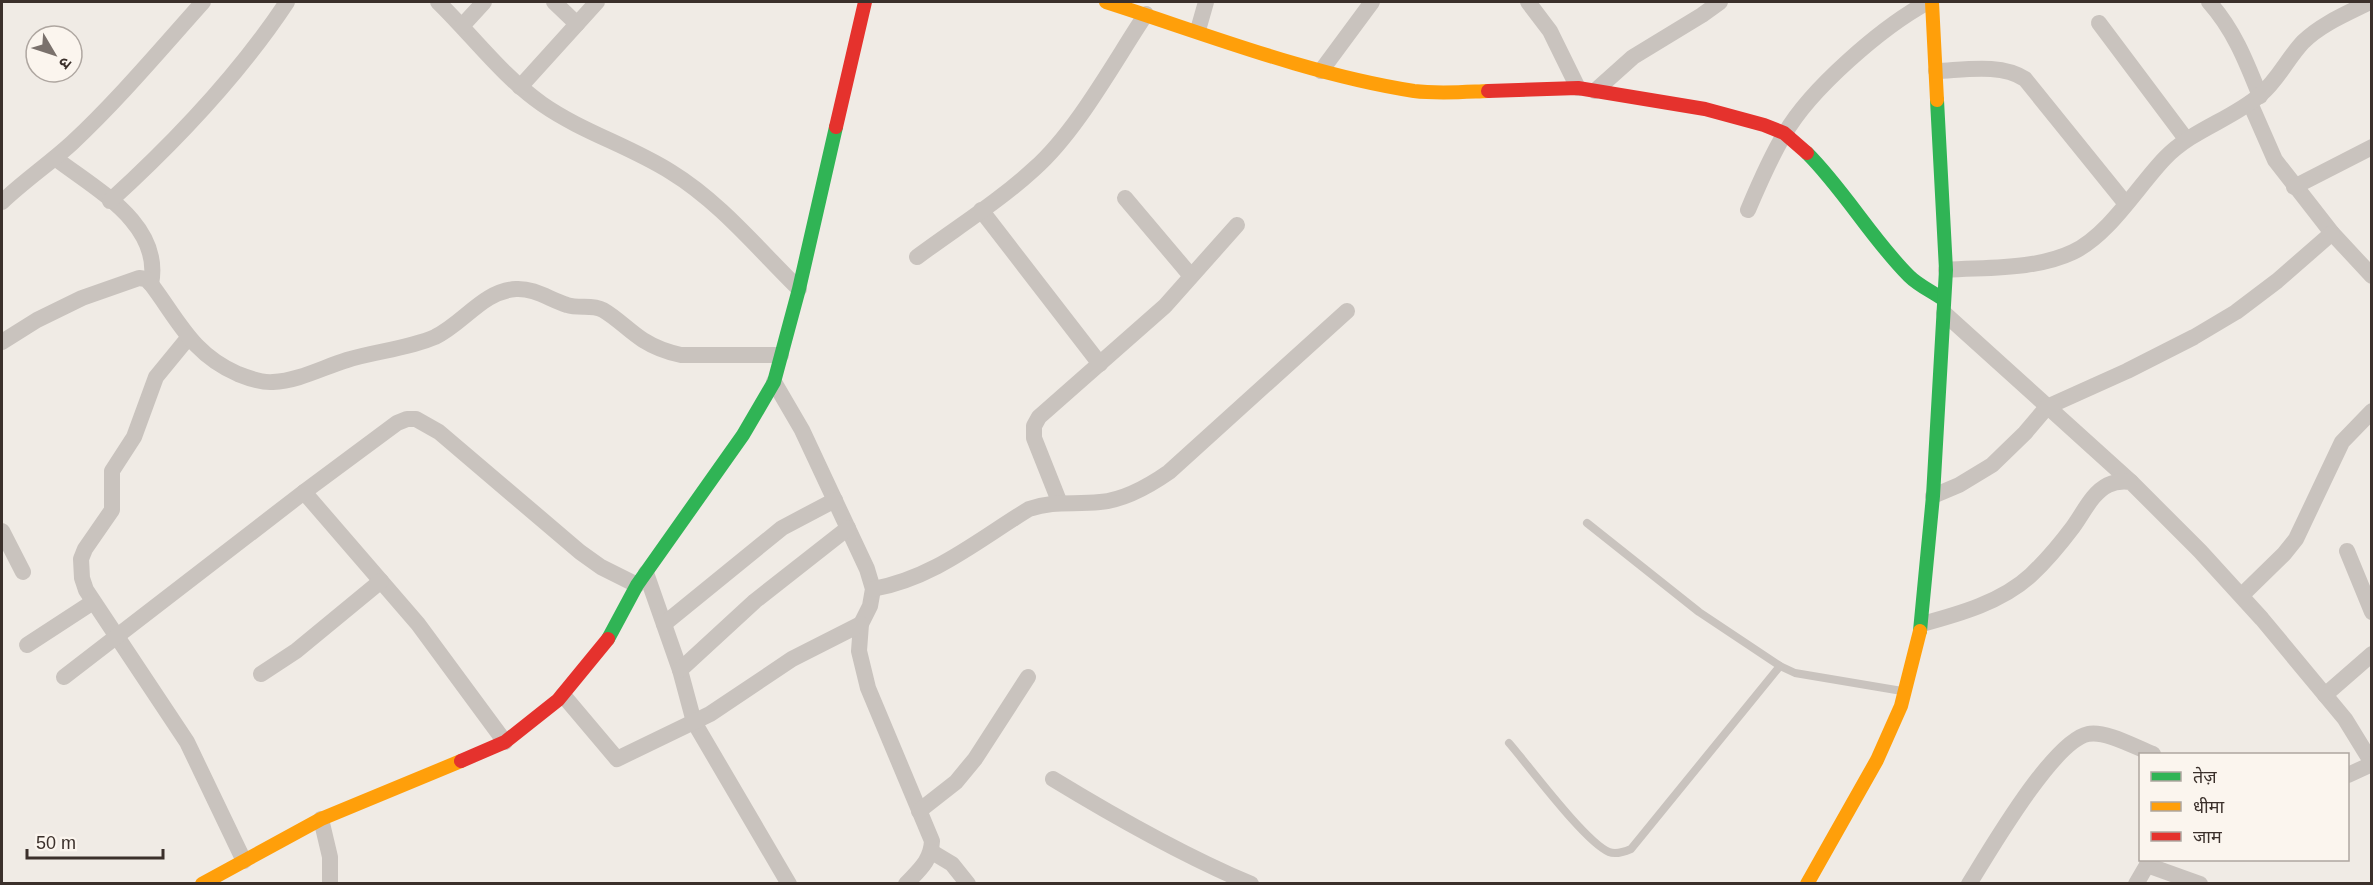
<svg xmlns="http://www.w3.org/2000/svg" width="2373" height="885" font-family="Helvetica,'Noto Sans Devanagari',sans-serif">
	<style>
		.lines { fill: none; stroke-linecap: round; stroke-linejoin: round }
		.lane { stroke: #c9c3be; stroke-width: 8 }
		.street { stroke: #c9c3be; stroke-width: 16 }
		.fast { stroke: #30b455; stroke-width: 14 }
		.slow { stroke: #ff9f0a; stroke-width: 14 }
		.jam { stroke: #e5322d; stroke-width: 14 }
	</style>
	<rect width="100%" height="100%" fill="#f0ebe5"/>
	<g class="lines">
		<g class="lane">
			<path d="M1587,523l112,89 81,54 15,7 107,18"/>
			<path d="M1509,743c20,23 76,99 100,109 7,3 15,0 22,-3l149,-183"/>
		</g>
		<g class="street">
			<path d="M438,2c34,33 64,74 104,102 40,28 88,42 129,68 49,30 87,77 128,117"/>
			<path d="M554,2l23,22"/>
			<path d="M1528,2l22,29 28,57"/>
			<path d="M2209,2c25,28 37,59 51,94"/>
			<path d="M2099,23l87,116"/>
			<path d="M462,26l22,-24"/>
			<path d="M1198,30l8,-28"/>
			<path d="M1321,71l51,-69"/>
			<path d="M1936,71c28,-1 65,-8 89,8l101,125"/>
			<path d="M520,87l77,-85"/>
			<path d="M1595,91l38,-34 69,-42 18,-13"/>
			<path d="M2250,103l25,57 57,73 40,43"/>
			<path d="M55,158c40,31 108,66 96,126"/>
			<path d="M2294,187l78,-40"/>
			<path d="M1125,198l66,78"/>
			<path d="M110,201c66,-60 128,-125 177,-199"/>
			<path d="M2,202c22,-21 47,-38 70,-59 47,-44 88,-93 131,-141"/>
			<path d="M981,210l119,154"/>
			<path d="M1748,210c11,-26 22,-52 36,-75 26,-46 98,-108 144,-133"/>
			<path d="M917,257c39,-29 81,-55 117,-88 43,-38 80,-107 112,-155"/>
			<path d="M1946,270c41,-3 89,0 127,-18 36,-17 65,-66 92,-94 28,-29 66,-38 95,-63 18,-15 27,-36 43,-53 18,-18 45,-29 67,-40"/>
			<path d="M1944,313l187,169"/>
			<path d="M188,338l-32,39 -22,60 -22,34v39l-27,39 -4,10 1,19 4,12 101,152 57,119"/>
			<path d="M2,342l35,-22 45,-22 57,-20 7,1 5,5c28,37 41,70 87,90 10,4 24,9 35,8 25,-1 51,-15 74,-22 29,-9 60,-11 88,-23 29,-14 48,-46 81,-48 19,-1 34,11 51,16 12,4 25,-1 36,5 14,8 26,21 40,30 11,7 24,12 38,15h100"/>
			<path d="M774,382l28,48 65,139 6,20 -3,17 -9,18 -2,27 9,37 64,153c-1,20 -13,29 -26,43"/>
			<path d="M304,492l114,132 87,118"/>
			<path d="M1933,496l26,-11 33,-20 33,-32 22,-26 80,-36 67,-34 42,-25 41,-31 55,-48"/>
			<path d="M1059,501l-25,-63v-12l5,-9 126,-111 72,-81"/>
			<path d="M2,531l21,41"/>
			<path d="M2347,551l25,61"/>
			<path d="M646,573l34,97 14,52 95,162"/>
			<path d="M873,589c61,-11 105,-49 156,-80 26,-9 44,-4 71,-7 25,-2 49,-16 69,-30l178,-161"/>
			<path d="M2242,595l42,-41 12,-15 46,-97 30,-31"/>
			<path d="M664,624l118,-96 53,-28"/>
			<path d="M1922,624c37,-10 80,-22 109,-49 15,-14 30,-32 42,-48 11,-15 19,-34 35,-42 8,-4 15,-4 23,-3l69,69 62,68 83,100 27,44"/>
			<path d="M27,645l66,-43"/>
			<path d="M680,670l75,-69 93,-73"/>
			<path d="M261,674l35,-23 85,-70"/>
			<path d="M64,677l240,-185 93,-69 10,-4h9l23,13 141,120 21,15 36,18"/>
			<path d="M563,695l54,64 93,-45 82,-55 69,-35"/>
			<path d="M2325,695l47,-41"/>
			<path d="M2348,775l24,-11"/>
			<path d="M1053,779c64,39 129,76 198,105"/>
			<path d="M919,811l37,-29 19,-23 53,-82"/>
			<path d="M321,819l9,38v27"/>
			<path d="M932,852l20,12 16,20"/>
			<path d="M2147,865l53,19"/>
			<path d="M1969,884c20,-32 84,-143 119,-150 17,-4 49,14 65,20"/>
			<path d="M2136,884l14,-24"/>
		</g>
		<g class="fast">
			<path d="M1807,153c38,38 64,85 102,123 10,10 24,16 35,24"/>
			<path d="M1920,631l13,-135 13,-226 -9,-170"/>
			<path d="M608,639l29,-54 106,-150 31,-53 25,-93 37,-162"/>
		</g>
		<g class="slow">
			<path d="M1106,2c100,32 204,73 308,89 24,3 49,1 74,0"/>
			<path d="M1932,2l5,98"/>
			<path d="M202,884l119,-65 140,-58"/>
			<path d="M1807,884l70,-124 24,-54 19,-75"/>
		</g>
		<g class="jam">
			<path d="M1488,91l90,-3 127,21 59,16 20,8 23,20"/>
			<path d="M836,127l29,-125"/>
			<path d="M461,761l44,-19 53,-42 50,-61"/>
		</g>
	</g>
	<rect width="2373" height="885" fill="none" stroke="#3b302b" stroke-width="6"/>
	<rect x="2139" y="753" width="210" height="108" fill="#fbf5ee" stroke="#aea6a0" stroke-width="1.5"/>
	<rect x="2151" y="772" width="30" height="9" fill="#30b455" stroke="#aea6a0" stroke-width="1.5"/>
	<text x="2193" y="783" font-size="18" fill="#3b302b">तेज़</text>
	<rect x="2151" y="802" width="30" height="9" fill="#ff9f0a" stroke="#aea6a0" stroke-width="1.5"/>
	<text x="2193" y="813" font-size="18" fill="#3b302b">धीमा</text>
	<rect x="2151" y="832" width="30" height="9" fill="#e5322d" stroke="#aea6a0" stroke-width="1.5"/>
	<text x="2193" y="843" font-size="18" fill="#3b302b">जाम</text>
	<g transform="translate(54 54) rotate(129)"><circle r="28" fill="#fbf5ee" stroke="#aea6a0" stroke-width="1.5"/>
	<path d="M0-4.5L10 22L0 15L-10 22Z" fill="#7a716c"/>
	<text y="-9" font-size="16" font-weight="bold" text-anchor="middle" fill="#3b302b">उ</text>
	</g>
	<path d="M27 849v9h136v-9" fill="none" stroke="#3b302b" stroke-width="3"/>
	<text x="36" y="849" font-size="18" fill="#3b302b" stroke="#fbf5ee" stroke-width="4.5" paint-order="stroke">50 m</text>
</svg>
